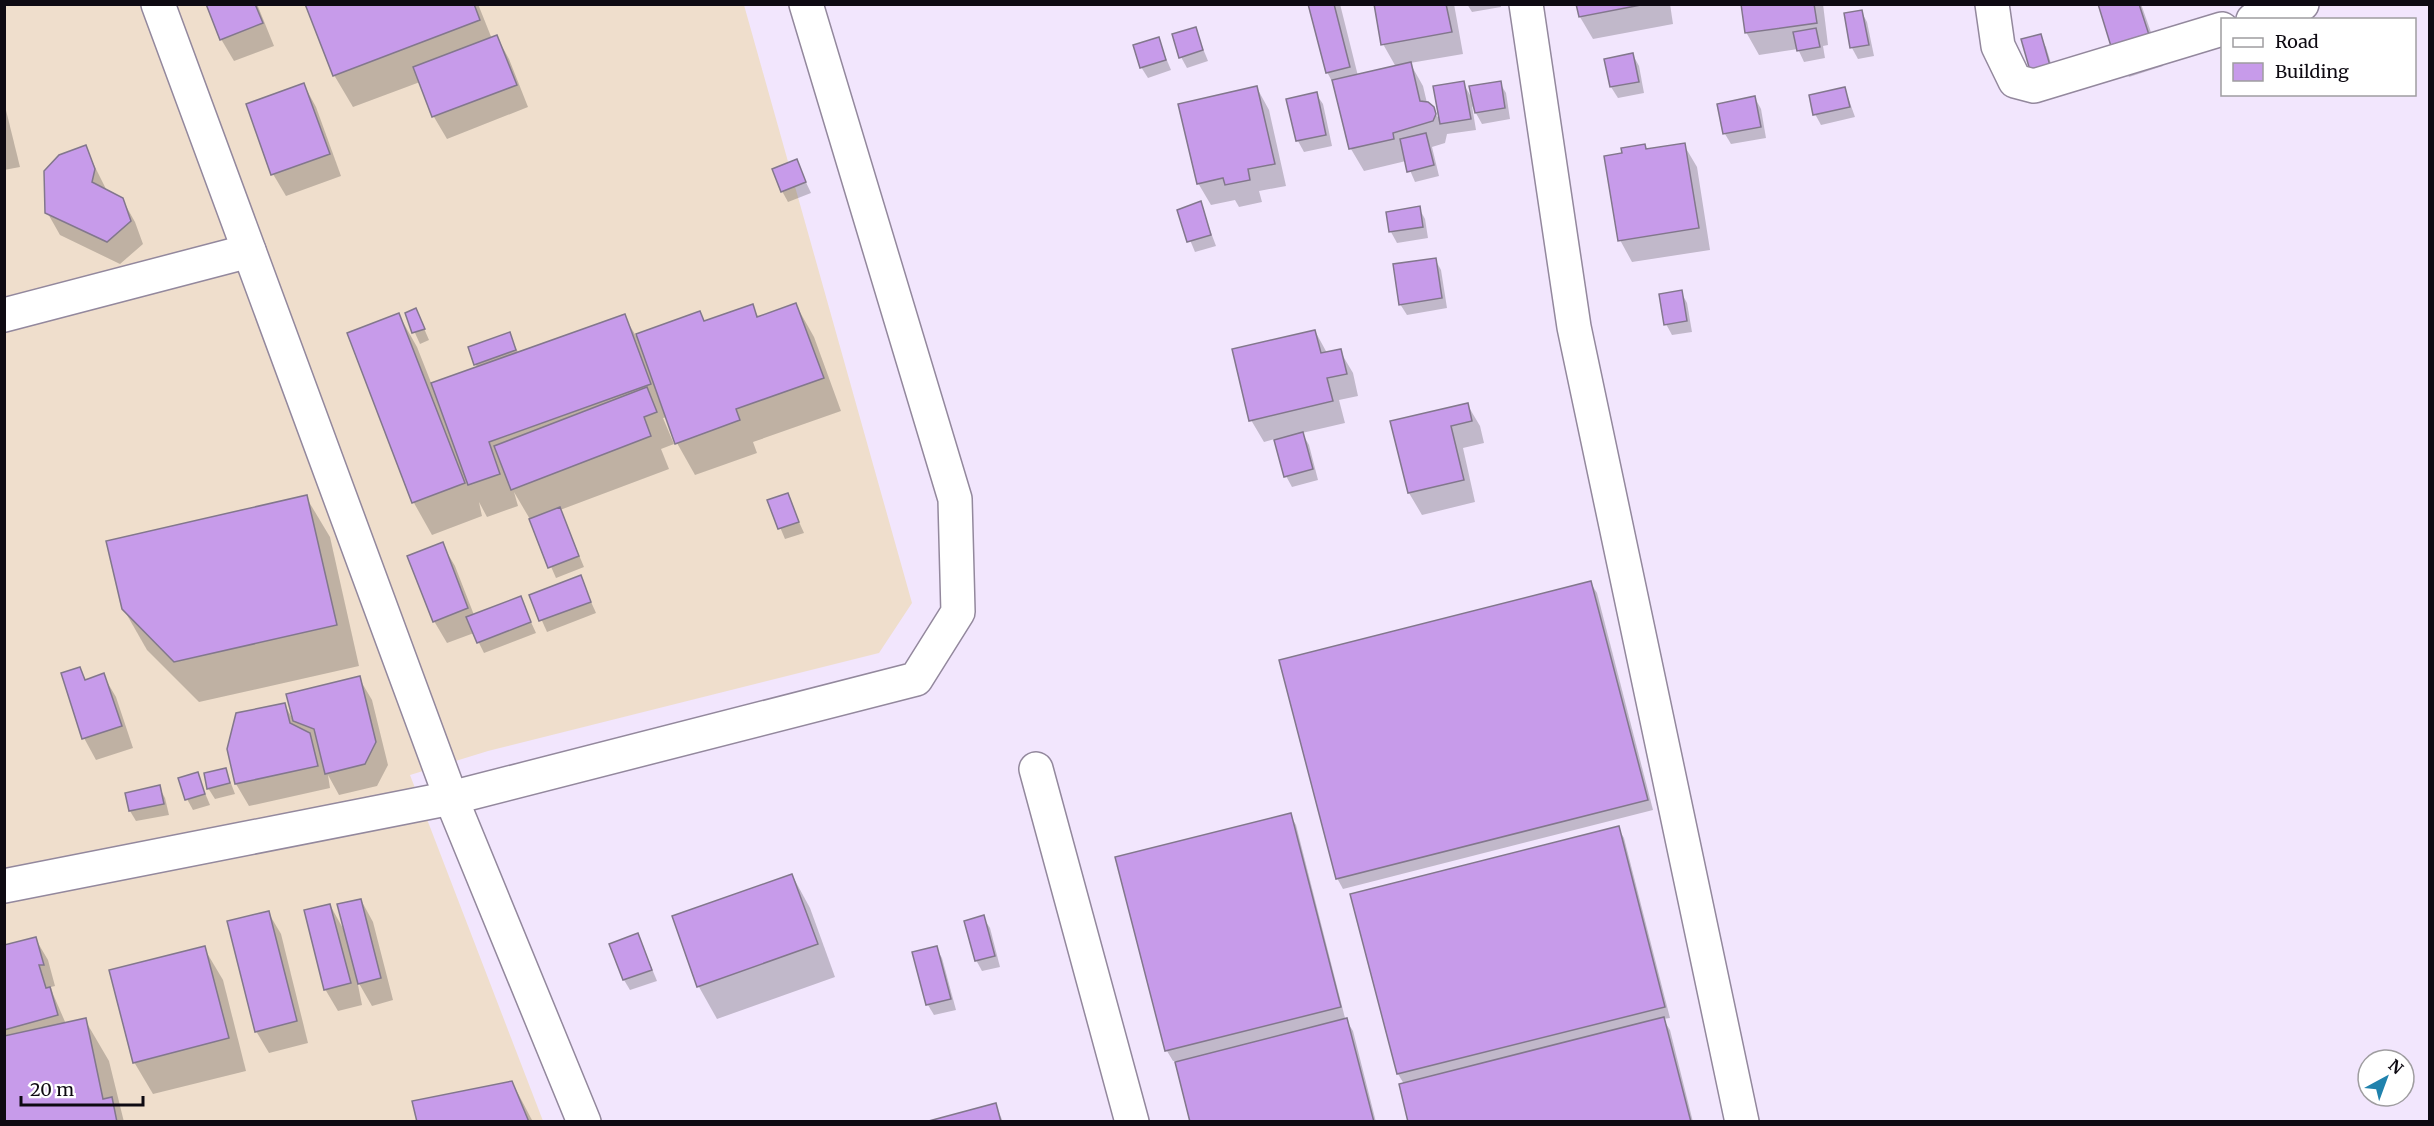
<svg xmlns="http://www.w3.org/2000/svg" width="2434" height="1126" font-family="Merriweather,serif">
	<style>
		.industrial { fill: #efdecc }
		.shadow { fill: #0003 }
		.building { fill: #c79bea; stroke: #82778c; stroke-width: 1.5 }
		.lines { fill: none; stroke-linecap: round; stroke-linejoin: round }
		.minor-casing { stroke: #93889d; stroke-width: 36 }
		.minor { stroke: #fff; stroke-width: 33 }
	</style>
	<rect width="100%" height="100%" fill="#f2e6fd"/>
	<path class="industrial" d="M5,5h739l168,598 -33,50 -391,98 -78,24 133,346 -538,1z"/>
	<g class="shadow">
		<path d="M207,4h50l17,42 -40,15 -13,-22z"/>
		<path d="M307,4h171l14,35 5,-2 12,22 19,48 -81,32 -13,-22 -14,-35 -67,25 -19,-32z"/>
		<path d="M1310,4h30l18,72 38,-9 -13,-23 -8,-40h79l9,50 -53,9 13,23 4,17 13,17 23,-37 10,17 27,-17 6,10 4,26 -28,5 -10,-18 4,24 -29,4 -2,9 -13,4 7,29 -24,6 -9,-21 -42,10 -13,-22 -16,-62 -8,-15z"/>
		<path d="M1467,4h33l1,3 -29,5z"/>
		<path d="M1578,4h92l3,20 -80,15 -13,-22z"/>
		<path d="M1743,4h80l5,41 -5,1 2,12 -21,4 -6,-13 -39,6 -13,-23z"/>
		<path d="M2099,4h42l22,62 -34,11 -13,-22z"/>
		<path d="M1861,11l6,11 7,34 -16,3 -6,-11 -7,-34z"/>
		<path d="M1195,29l13,32 -21,7 -6,-11z"/>
		<path d="M2040,36l6,11 10,33 -18,4z"/>
		<path d="M1158,39l13,31 -23,8 -7,-11z"/>
		<path d="M1633,55l6,11 5,27 -26,5 -7,-11z"/>
		<path d="M304,85l12,22 25,69 -55,20 -13,-22z"/>
		<path d="M1257,88l12,22 17,76 -27,5 3,11 -23,5 -4,-7 -24,5 -13,-22z"/>
		<path d="M1845,89l10,28 -34,8 -6,-11z"/>
		<path d="M1316,94l7,10 9,42 -28,6 -6,-11 -10,-41z"/>
		<path d="M1755,98l6,11 5,29 -35,6 -6,-10z"/>
		<path d="M4,102l16,65 -16,3z"/>
		<path d="M1645,145l3,6 36,-6 13,22 13,83 -78,12 -12,-22 4,-86z"/>
		<path d="M85,147l22,44 15,8 13,23 8,22 -23,20 -60,-29 -13,-23z"/>
		<path d="M796,161l15,32 -23,9 -6,-11z"/>
		<path d="M1200,203l16,43 -21,6 -17,-41z"/>
		<path d="M1419,208l6,11 3,19 -31,5 -6,-11 -3,-19z"/>
		<path d="M1435,259l6,11 6,38 -40,7 -7,-11z"/>
		<path d="M1681,292l6,11 5,29 -20,3 -6,-11z"/>
		<path d="M796,305l18,32 27,74 -88,31 4,11 -62,22 -18,-32 -10,-26 -4,1 11,26 -13,5 8,20 -109,41 24,57 -28,11 -25,-57 -17,-29 4,14 -31,11 -8,-15 3,14 -50,19 -18,-32 -65,-169 50,-19 18,32 15,38 46,-17 -3,-4 34,-30 10,20 105,-38 12,20 63,-23 6,10 47,-17 7,12z"/>
		<path d="M416,310l13,30 -9,4 -14,-31z"/>
		<path d="M1315,331l12,22 13,-2 13,22 5,23 -19,4 6,23 -43,10 7,12 9,35 -26,7 -6,-11 -11,-37 -11,3 -13,-22z"/>
		<path d="M1467,404l13,22 4,17 -21,5 12,54 -53,13 -13,-22 -17,-71z"/>
		<path d="M787,495l17,38 -19,6 -16,-38z"/>
		<path d="M306,497l24,40 29,129 -160,36 -52,-52 -24,-42z"/>
		<path d="M442,544l13,22 19,49 46,-17 16,35 -52,20 -10,-20 -27,10 -13,-22z"/>
		<path d="M580,577l16,36 -49,19 -16,-36z"/>
		<path d="M1590,582l7,11 56,217 -310,79 -6,-11z"/>
		<path d="M79,668l7,12 17,-5 13,22 17,51 -37,12 -12,-22z"/>
		<path d="M359,678l13,22 16,65 -11,21 -38,9 -11,-20 2,13 -81,18 -13,-22 49,-79 8,15z"/>
		<path d="M226,770l9,24 -20,5 -7,-11z"/>
		<path d="M197,774l13,31 -17,5 -6,-11z"/>
		<path d="M159,787l6,11 4,17 -33,6 -6,-10z"/>
		<path d="M1290,815l6,10 49,193 8,13 23,91h-184l-16,-61h-3l-6,-10 -50,-193z"/>
		<path d="M1618,828l6,10 46,180 -7,1 7,11 23,92h-283l-6,-38 -6,-10 -46,-179z"/>
		<path d="M792,875l18,33 25,69 -118,42 -18,-32 -25,-70z"/>
		<path d="M361,900l12,22 20,78 -21,6 -15,-26 5,25 -24,6 -13,-22 5,-84 15,27z"/>
		<path d="M268,912l13,22 27,109 -39,10 -13,-22z"/>
		<path d="M983,917l7,11 10,39 -18,4 -6,-11z"/>
		<path d="M638,935l19,46 -27,9 -6,-10z"/>
		<path d="M35,938l13,22 7,26 -4,1 2,7 13,30 19,-4 24,41 15,61h-120v-175z"/>
		<path d="M204,948l19,32 23,91 -93,23 -19,-32z"/>
		<path d="M936,948l6,10 14,52 -22,5 -6,-10 -14,-52z"/>
		<path d="M512,1082l21,40h-114z"/>
		<path d="M996,1105l7,17h-72z"/>
	</g>
	<g class="building">
		<path d="M206,4h49l8,19 -43,17z"/>
		<path d="M305,4h169l6,16 -147,56z"/>
		<path d="M1308,4h26l16,63 -24,6z"/>
		<path d="M1374,4h72l6,28 -71,13z"/>
		<path d="M1576,4h70l-67,13z"/>
		<path d="M1741,4h73l3,19 -72,10z"/>
		<path d="M2098,4h41l13,40 -38,12z"/>
		<path d="M1862,10l7,35 -19,3 -6,-35z"/>
		<path d="M1196,27l7,23 -24,8 -7,-24z"/>
		<path d="M1816,28l4,19 -23,4 -4,-19z"/>
		<path d="M2041,34l10,35 -20,5 -10,-35z"/>
		<path d="M497,35l20,50 -85,32 -19,-50z"/>
		<path d="M1159,37l7,23 -26,8 -7,-23z"/>
		<path d="M1633,53l6,29 -29,5 -6,-28z"/>
		<path d="M1411,62l9,39 8,1 6,5 2,7 -3,7 -40,12 1,6 -45,10 -17,-69z"/>
		<path d="M1464,81l7,38 -31,5 -7,-38z"/>
		<path d="M1501,81l4,27 -30,5 -6,-27z"/>
		<path d="M304,83l26,71 -59,21 -25,-71z"/>
		<path d="M1257,86l18,78 -27,5 2,11 -25,5 -2,-7 -26,6 -19,-80z"/>
		<path d="M1845,87l5,20 -37,8 -4,-20z"/>
		<path d="M1317,92l9,43 -30,6 -10,-42z"/>
		<path d="M1755,96l6,31 -38,7 -6,-30z"/>
		<path d="M1426,133l8,32 -27,7 -7,-33z"/>
		<path d="M1685,143l14,85 -81,13 -14,-85 18,-3 -1,-5 24,-4 1,5z"/>
		<path d="M86,145l9,24 -3,13 31,16 8,23 -24,21 -62,-29 -1,-42 15,-16z"/>
		<path d="M797,159l9,23 -25,10 -9,-23z"/>
		<path d="M1201,201l10,34 -24,7 -10,-32z"/>
		<path d="M1420,206l3,21 -34,5 -3,-20z"/>
		<path d="M1436,258l6,40 -43,7 -6,-41z"/>
		<path d="M1682,290l5,31 -23,4 -5,-31z"/>
		<path d="M796,303l28,75 -88,31 4,11 -65,24 -39,-110 64,-23 4,10 49,-17 4,13z"/>
		<path d="M416,308l9,21 -13,4 -7,-20z"/>
		<path d="M399,313l66,170 -53,20 -65,-170z"/>
		<path d="M625,314l26,70 -162,58 11,32 -32,11 -37,-102z"/>
		<path d="M1315,330l6,23 20,-4 6,25 -20,4 6,23 -84,20 -17,-72z"/>
		<path d="M510,332l6,18 -42,15 -6,-18z"/>
		<path d="M647,387l10,25 -13,5 7,19 -140,54 -17,-44z"/>
		<path d="M1468,403l4,18 -21,5 13,54 -56,13 -18,-72z"/>
		<path d="M1303,432l10,37 -29,8 -10,-37z"/>
		<path d="M788,493l11,29 -21,7 -11,-29z"/>
		<path d="M307,495l30,130 -163,37 -52,-53 -16,-68z"/>
		<path d="M560,507l19,49 -31,12 -19,-49z"/>
		<path d="M443,542l25,66 -35,14 -26,-66z"/>
		<path d="M581,575l10,27 -52,19 -10,-26z"/>
		<path d="M1591,581l57,219 -312,79 -57,-219z"/>
		<path d="M521,596l10,26 -54,21 -11,-26z"/>
		<path d="M80,667l5,13 19,-7 18,53 -40,13 -21,-66z"/>
		<path d="M360,676l16,66 -11,22 -40,10 -11,-45 -21,-8 -7,-27z"/>
		<path d="M285,703l5,20 20,10 8,33 -83,18 -8,-35 9,-36z"/>
		<path d="M226,768l4,15 -23,6 -3,-16z"/>
		<path d="M198,772l7,22 -20,6 -7,-22z"/>
		<path d="M160,785l4,19 -35,7 -4,-18z"/>
		<path d="M1291,813l50,194 -176,44 -50,-194z"/>
		<path d="M1619,826l46,181 -268,67 -47,-180z"/>
		<path d="M792,874l26,70 -121,43 -25,-71z"/>
		<path d="M361,899l20,79 -23,6 -21,-80z"/>
		<path d="M330,904l21,79 -27,7 -20,-80z"/>
		<path d="M269,911l28,110 -42,11 -28,-111z"/>
		<path d="M984,915l11,41 -20,5 -11,-40z"/>
		<path d="M638,933l14,37 -29,10 -14,-36z"/>
		<path d="M36,937l8,28h-5l7,23 4,-1 8,28 -54,15v-85z"/>
		<path d="M205,946l24,92 -96,25 -24,-93z"/>
		<path d="M937,946l14,53 -25,6 -14,-53z"/>
		<path d="M1664,1017l27,105h-283l-9,-38z"/>
		<path d="M86,1018l17,81 9,-2 5,25h-113v-86z"/>
		<path d="M1347,1018l27,104h-184l-15,-60z"/>
		<path d="M512,1081l17,41h-112l-5,-21z"/>
		<path d="M996,1103l5,19h-76z"/>
	</g>
	<g class="lines">
		<defs>
			<g id="minor">
				<path d="M158,4l293,794 133,324"/>
				<path d="M1526,4l48,323 168,795"/>
				<path d="M1992,4l6,42 17,35 19,5 188,-57"/>
				<path d="M2253,20l49,-16"/>
				<path d="M4,315l245,-64"/>
				<path d="M1036,769l96,353"/>
				<path d="M4,886l447,-88 465,-119 42,-67 -3,-113 -149,-495"/>
			</g>
		</defs>
		<use href="#minor" class="minor-casing"/>
		<use href="#minor" class="minor"/>
	</g>
	<rect width="2434" height="1126" fill="none" stroke="#0e0a12" stroke-width="12"/>
	<rect x="2221" y="18" width="195" height="78" fill="#ffffff" stroke="#9f9da0" stroke-width="1.5"/>
	<rect x="2233" y="38" width="30" height="9" fill="#ffffff" stroke="#9f9da0" stroke-width="1.5"/>
	<text x="2275" y="48" font-size="18" fill="#0e0a12">Road</text>
	<rect x="2233" y="63" width="30" height="18" fill="#c79bea" stroke="#9f9da0" stroke-width="1.5"/>
	<text x="2275" y="78" font-size="18" fill="#0e0a12">Building</text>
	<g transform="translate(2386 1078) rotate(41)"><circle r="28" fill="#ffffff" stroke="#9f9da0" stroke-width="1.5"/>
	<path d="M0-4.5L10 22L0 15L-10 22Z" fill="#2082ad"/>
	<text y="-9" font-size="16" font-weight="bold" text-anchor="middle" fill="#0e0a12">N</text>
	</g>
	<path d="M21 1096v9h122v-9" fill="none" stroke="#0e0a12" stroke-width="3"/>
	<text x="30" y="1096" font-size="18" fill="#0e0a12" stroke="#ffffff" stroke-width="4.5" paint-order="stroke">20 m</text>
</svg>
